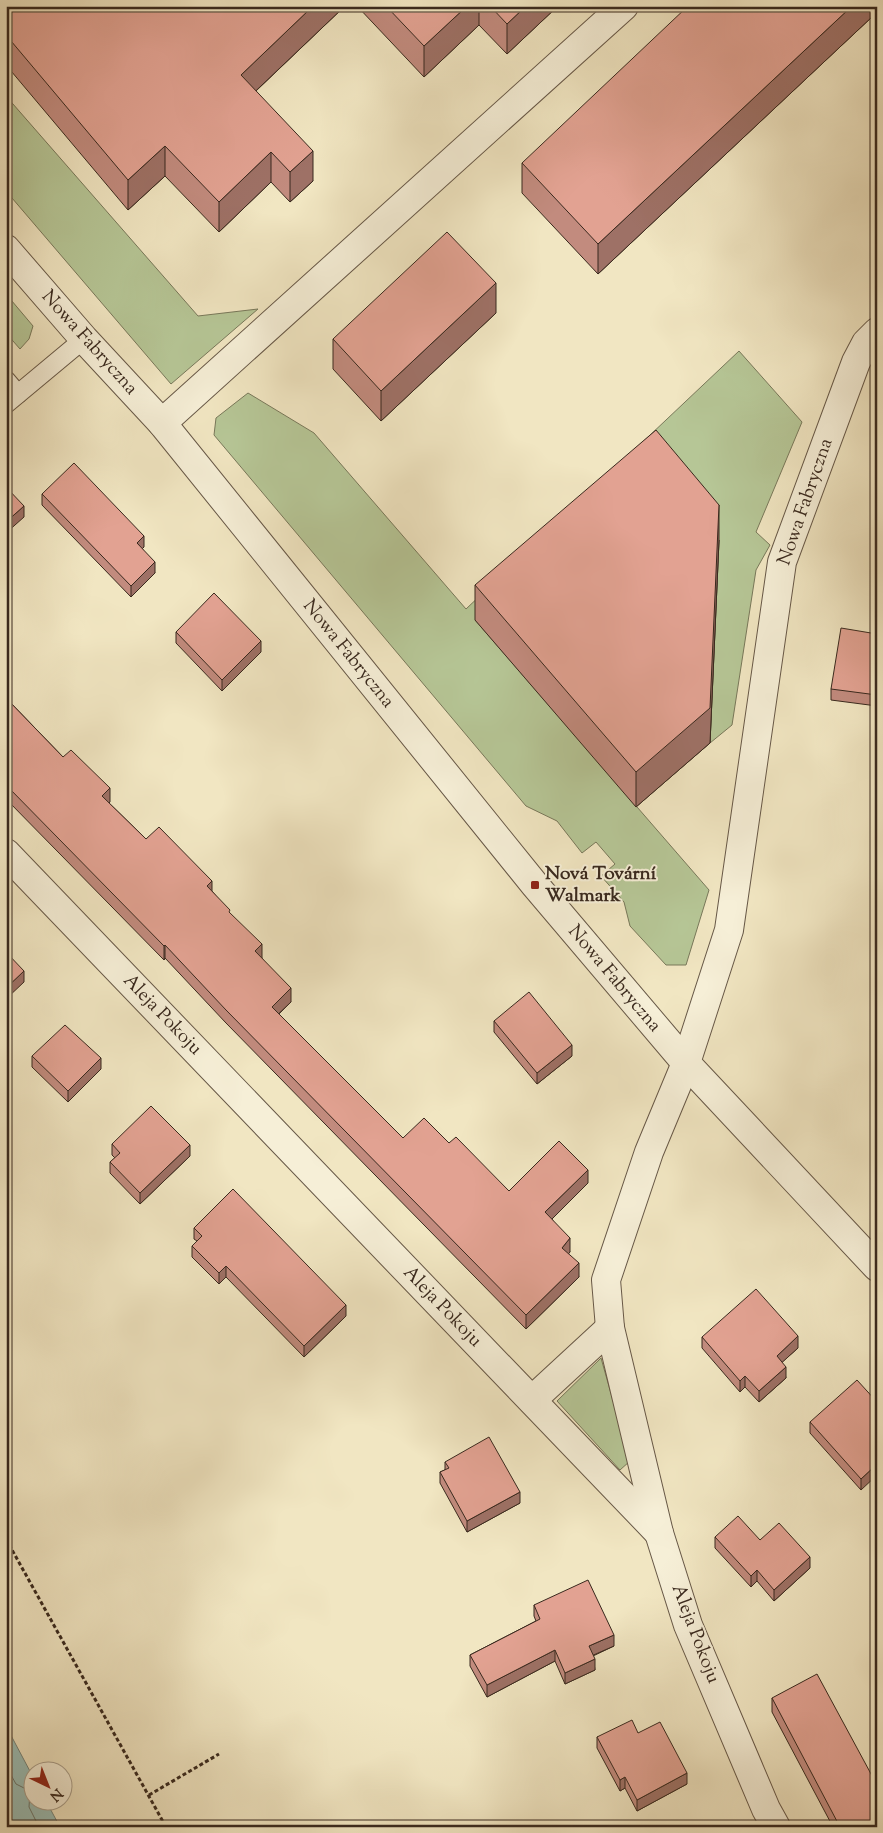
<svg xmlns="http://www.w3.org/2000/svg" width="883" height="1833" font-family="'Sorts Mill Goudy',serif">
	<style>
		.green { fill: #b6c696; stroke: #78785a }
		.water { fill: #9bbfb7; stroke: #74837a }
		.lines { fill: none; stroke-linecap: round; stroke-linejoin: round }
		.shore { stroke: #6a746a; stroke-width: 1 }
		.service-casing { stroke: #675847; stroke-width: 20 }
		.minor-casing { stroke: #675847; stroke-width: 30 }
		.path { stroke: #39291e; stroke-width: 3; stroke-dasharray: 4 2.5; stroke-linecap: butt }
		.service { stroke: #f6efd7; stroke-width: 18 }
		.minor { stroke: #f6efd7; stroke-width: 28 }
		.wall { fill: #c28b7e; stroke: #39291e }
		.shaded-wall { fill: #9e7166; stroke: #39291e }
		.building { fill: #e2a292; stroke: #39291e }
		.poi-dot { fill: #8f2418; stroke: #f6efd7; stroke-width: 2 }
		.labels { text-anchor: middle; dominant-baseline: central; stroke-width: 4; stroke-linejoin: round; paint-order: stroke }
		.street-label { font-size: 19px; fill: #39291e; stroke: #f6efd7 }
		.poi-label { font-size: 19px; font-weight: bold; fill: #39291e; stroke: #f6efd7; text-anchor: start }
	</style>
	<rect width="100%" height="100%" fill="#f1e6c2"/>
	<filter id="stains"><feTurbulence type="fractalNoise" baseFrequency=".004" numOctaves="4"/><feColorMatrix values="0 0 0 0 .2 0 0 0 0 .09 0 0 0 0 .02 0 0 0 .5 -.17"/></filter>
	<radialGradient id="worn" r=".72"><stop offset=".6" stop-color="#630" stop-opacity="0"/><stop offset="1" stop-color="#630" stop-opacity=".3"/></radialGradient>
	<g class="green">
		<path d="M6,96l192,220 60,-7 -87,75 -165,-193z"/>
		<path d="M6,294l27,32 -4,13 -9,10 -14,-16z"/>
		<path d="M739,351l63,71 -46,110 14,13 -14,25 -24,155 -22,18 9,-203 -244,80 234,270 -23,75h-20l-36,-39 -6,-24 -23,-26 14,-12 -19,-22 -14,11 -25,-32 -31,-15 -312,-371 2,-17 32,-25 66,40 152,176z"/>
		<path d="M601,1358l29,103 -10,9 -63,-69z"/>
	</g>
	<path class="water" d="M6,1726l26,49v25l14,1 14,26h-54z"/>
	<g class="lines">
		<path class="shore" d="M6,1766l10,18 14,7 -1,16 10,20"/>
		<defs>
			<g id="service">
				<path d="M6,380l12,14"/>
				<path d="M6,404l78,-65"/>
			</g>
			<g id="minor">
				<path d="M6,249l78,90 78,84 373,462 151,178 191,204"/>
				<path d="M162,423l462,-417"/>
				<path d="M6,853l653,680"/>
				<path d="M532,1400l78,-72"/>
				<path d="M776,1827l-10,-18 -78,-184 -29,-92 -49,-205 -4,-48 43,-128 37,-89 43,-133 53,-368 74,-200 10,-19 11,-11"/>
			</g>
		</defs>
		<use href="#service" class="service-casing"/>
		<use href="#minor" class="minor-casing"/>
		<g class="path">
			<path d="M6,1539l160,288"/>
			<path d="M149,1795l70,-41"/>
		</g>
		<use href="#service" class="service"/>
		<use href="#minor" class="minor"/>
	</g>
	<g class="wall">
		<path d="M6,6h339l-89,85 57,90 -23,21 -19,-20 -52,50 -54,-56 -37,34 -122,-145z"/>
		<path d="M357,6h201l-51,48 -28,-29 -55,52z"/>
		<path d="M877,6v1l-4,4v5l-275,258 -76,-81v-30z"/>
		<path d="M496,313l-115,108 -48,-52v-30z"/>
		<path d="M42,494l102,53 -2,1 13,25 -24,24 -89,-92z"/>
		<path d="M719,540l-9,203 -74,64 -161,-187v-35z"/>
		<path d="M176,632l85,20 -39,39 -46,-48z"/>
		<path d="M877,634v72l-46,-6v-11z"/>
		<path d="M6,698l57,59 47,45 -1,1 37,36 66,52 18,23 32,44 29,44 -12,12 124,124 46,5 60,48 79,-8 -36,36 18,33 -2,2 11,23 -53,52 -300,-306 -61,-65 -1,2 -158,-161z"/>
		<path d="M494,1021l78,35 -35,28 -43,-52z"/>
		<path d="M32,1056l69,13 -33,33 -36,-35z"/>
		<path d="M112,1144l78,12 -50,48 -30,-31v-11l5,-4 -3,-3z"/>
		<path d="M194,1228l152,88 -42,41 -78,-80 -7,7 -27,-27v-11l5,-5 -3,-2z"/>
		<path d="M702,1337l96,11 -16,14 4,16 -27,24 -14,-15 -5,5 -38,-44z"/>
		<path d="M877,1402l-16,88 -51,-57v-11z"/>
		<path d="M445,1462l75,41 -53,29 -27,-49v-11l5,-2z"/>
		<path d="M715,1537l45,3 50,28 -36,33 -17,-20 -6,6 -36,-39z"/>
		<path d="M534,1605l80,41 -21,10 2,14 -30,14 -10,-23 -68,36 -17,-31v-11l66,-34 -2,-5z"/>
		<path d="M772,1698l105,129h-44l-61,-115z"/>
		<path d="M638,1733l49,51 -50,27 -12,-23 -5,3 -23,-43v-11z"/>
	</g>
	<g class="shaded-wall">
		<path d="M313,6h32l-104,99v-30z"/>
		<path d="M467,6h12v19l-55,52v-31z"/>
		<path d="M526,6h32l-51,48v-30z"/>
		<path d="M852,6h25v1l-4,4v5l-275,258v-30z"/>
		<path d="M165,146v30l-37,34v-30z"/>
		<path d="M313,151v30l-23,21v-30z"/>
		<path d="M271,152v30l-52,50v-30z"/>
		<path d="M496,283v30l-115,108v-30z"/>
		<path d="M719,505v35l-9,203 -74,64v-35z"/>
		<path d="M24,506v11l-18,16v-11z"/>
		<path d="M144,536v11l-7,7v-11z"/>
		<path d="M155,562v11l-24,24v-11z"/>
		<path d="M261,641v11l-39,39v-11z"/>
		<path d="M110,788v14l-8,8v-14z"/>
		<path d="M212,881v14l-5,-9z"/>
		<path d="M262,944v14l-7,7v-14z"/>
		<path d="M165,945v13l-1,2v-14z"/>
		<path d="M24,971v11l-18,17v-11z"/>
		<path d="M291,988v14l-19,18v-13z"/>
		<path d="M572,1045v11l-35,28v-11z"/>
		<path d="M101,1058v11l-33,33v-11z"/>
		<path d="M190,1145v11l-50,48v-11z"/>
		<path d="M588,1170v13l-43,43v-14z"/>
		<path d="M570,1238v14l-8,10v-14z"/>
		<path d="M579,1263v14l-53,52v-14z"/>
		<path d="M226,1266v11l-7,7v-11z"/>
		<path d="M346,1305v11l-42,41v-11z"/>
		<path d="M798,1336v12l-21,19v-11z"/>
		<path d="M786,1367v11l-27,24v-11z"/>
		<path d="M745,1376v11l-5,5v-11z"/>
		<path d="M877,1464v11l-16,15v-11z"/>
		<path d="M520,1492v11l-53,29v-11z"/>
		<path d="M810,1557v11l-36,33v-11z"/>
		<path d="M757,1570v11l-6,6v-11z"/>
		<path d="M614,1635v11l-25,11v-11z"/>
		<path d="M555,1650v11l-68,36v-12z"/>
		<path d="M595,1659v11l-30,14v-11z"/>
		<path d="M687,1773v11l-50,27v-11z"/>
		<path d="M625,1777v11l-5,3v-11z"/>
	</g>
	<g class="building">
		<path d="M6,6h307l-72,69 72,76 -23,21 -19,-20 -52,50 -54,-56 -37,34 -122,-145z"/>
		<path d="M386,6h81l-43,40z"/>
		<path d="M490,6h36l-19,18z"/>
		<path d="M688,6h164l-254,238 -76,-81z"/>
		<path d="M447,232l49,51 -115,108 -48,-52z"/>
		<path d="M656,430l63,75 -9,203 -74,64 -161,-187z"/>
		<path d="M74,463l70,73 -7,7 18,19 -24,24 -89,-92z"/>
		<path d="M6,487l18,19 -18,16z"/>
		<path d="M214,593l47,48 -39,39 -46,-48z"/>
		<path d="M841,628l36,6v61l-46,-6z"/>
		<path d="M6,698l57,59 8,-7 39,38 -8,8 44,43 13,-12 53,54 -5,5 23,24 -1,2 33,32 -7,7 36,37 -19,19 131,131 21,-20 25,25 7,-6 53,54 50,-50 29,29 -43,42 25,26 -8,10 17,15 -53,52 -300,-305 -61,-65 -1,1 -158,-161z"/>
		<path d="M6,952l18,19 -18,17z"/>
		<path d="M529,992l43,53 -35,28 -43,-52z"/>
		<path d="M65,1025l36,33 -33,33 -36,-35z"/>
		<path d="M151,1106l39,39 -50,48 -30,-31 10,-9 -8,-9z"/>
		<path d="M233,1189l113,116 -42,41 -78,-80 -7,7 -27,-27 10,-10 -8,-8z"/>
		<path d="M756,1289l42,47 -21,20 9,11 -27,24 -14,-15 -5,5 -38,-44z"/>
		<path d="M857,1380l20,22v62l-16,15 -51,-57z"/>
		<path d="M489,1437l31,55 -53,29 -27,-49 9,-4 -4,-6z"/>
		<path d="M738,1516l22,24 19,-17 31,34 -36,33 -17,-20 -6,6 -36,-39z"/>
		<path d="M588,1580l26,55 -25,11 6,13 -30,14 -10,-23 -68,35 -17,-30 70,-36 -6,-14z"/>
		<path d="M817,1674l60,111v42h-37l-68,-129z"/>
		<path d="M632,1720l6,13 22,-11 27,51 -50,27 -12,-23 -5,3 -23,-43z"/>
	</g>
	<rect class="poi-dot" x="530" y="880" width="10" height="10" rx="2.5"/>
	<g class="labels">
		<g class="street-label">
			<text transform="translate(89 343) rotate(48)">Nowa Fabryczna</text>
			<text transform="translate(806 502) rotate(-71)">Nowa Fabryczna</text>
			<text transform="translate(348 654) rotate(51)">Nowa Fabryczna</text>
			<text transform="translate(614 979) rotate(50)">Nowa Fabryczna</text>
			<text transform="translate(162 1015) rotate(46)">Aleja Pokoju</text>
			<text transform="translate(442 1307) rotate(46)">Aleja Pokoju</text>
			<text transform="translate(695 1634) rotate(69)">Aleja Pokoju</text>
		</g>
		<g class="poi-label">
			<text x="545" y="874">Nová Tovární<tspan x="545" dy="22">Walmark</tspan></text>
		</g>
	</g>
	<rect width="883" height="1833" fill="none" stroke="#f1e6c2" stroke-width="25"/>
	<rect x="8" y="8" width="868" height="1818" fill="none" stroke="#39291e" stroke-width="2.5"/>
	<rect x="12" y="12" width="858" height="1808" fill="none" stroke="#39291e"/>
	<g transform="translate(48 1786) rotate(137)"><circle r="24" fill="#f6efd7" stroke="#aaa08d"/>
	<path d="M0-4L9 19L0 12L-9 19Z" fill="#8f2418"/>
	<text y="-8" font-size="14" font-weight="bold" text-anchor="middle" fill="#39291e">N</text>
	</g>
	<rect width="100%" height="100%" filter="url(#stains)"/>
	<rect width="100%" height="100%" fill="url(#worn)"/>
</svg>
